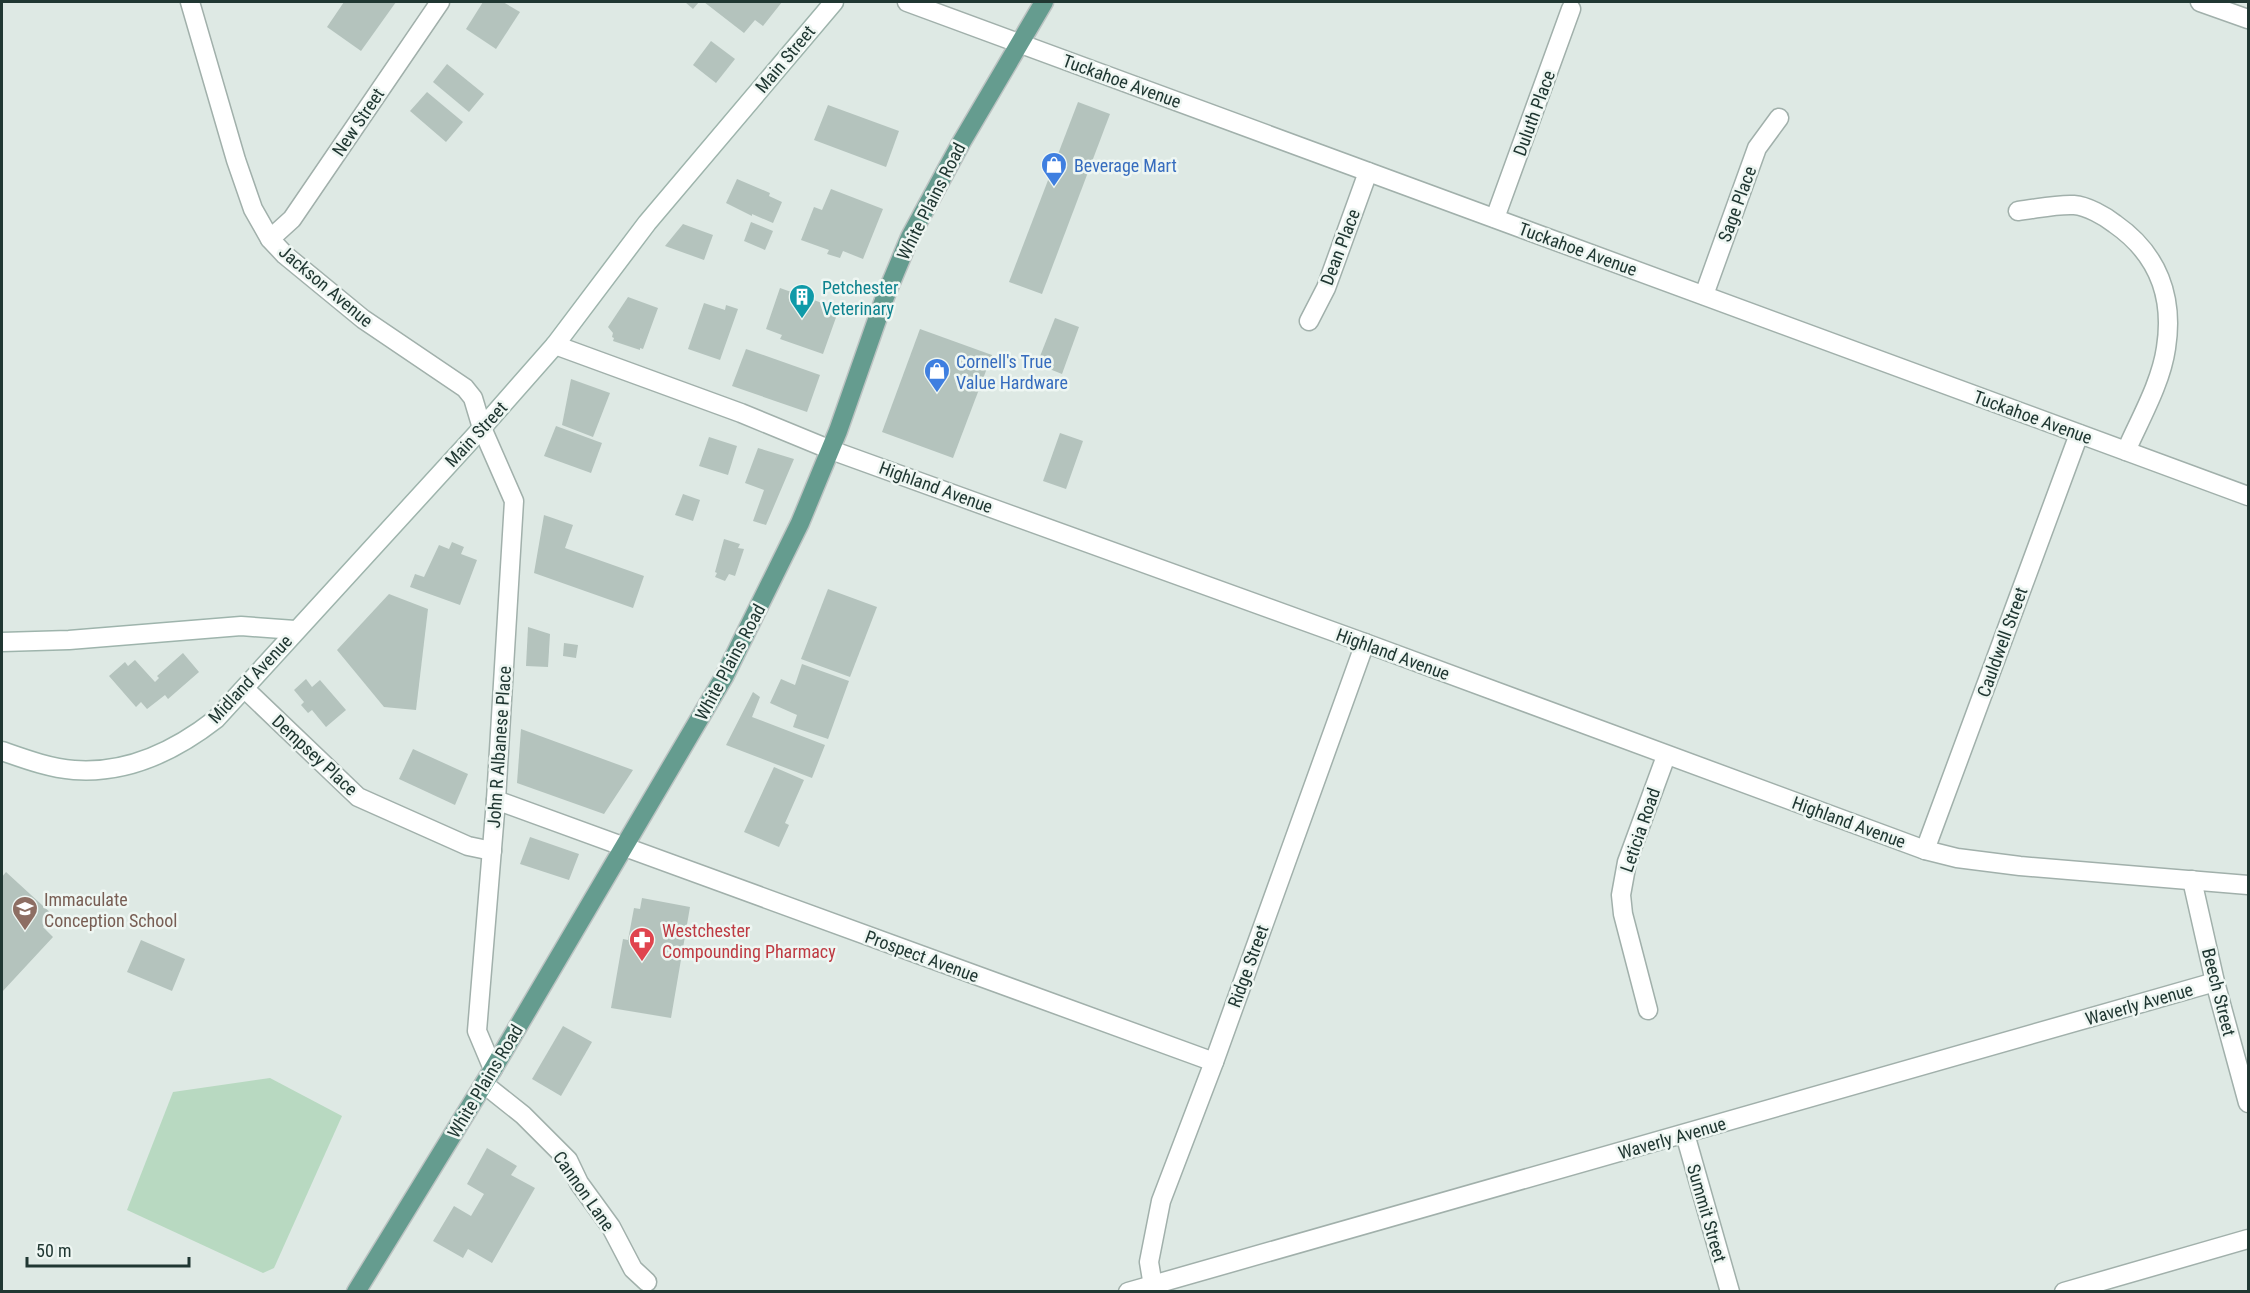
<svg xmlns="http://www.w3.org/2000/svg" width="2250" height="1293" font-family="'Roboto Condensed',sans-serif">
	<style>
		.green { fill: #b8d9c1 }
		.building { fill: #b4c3bd }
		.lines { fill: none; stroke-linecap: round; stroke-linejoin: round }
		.street-casing { stroke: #a1b0ab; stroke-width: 21 }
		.secondary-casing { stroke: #9eb4ac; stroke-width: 21 }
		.primary-casing { stroke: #bcc3c2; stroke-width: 21 }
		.street { stroke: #fff; stroke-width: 18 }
		.secondary { stroke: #fff; stroke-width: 18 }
		.primary { stroke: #659c8f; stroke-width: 18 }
		.labels { text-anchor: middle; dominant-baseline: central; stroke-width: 5; stroke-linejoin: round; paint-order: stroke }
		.street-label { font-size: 18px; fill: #203732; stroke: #eef6f2 }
		.shop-label { font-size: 18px; fill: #366cbe; stroke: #eef6f2; text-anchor: start }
		.culture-label { font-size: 18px; fill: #0d838f; stroke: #eef6f2; text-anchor: start }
		.education-label { font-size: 18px; fill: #785e54; stroke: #eef6f2; text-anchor: start }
		.health-label { font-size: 18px; fill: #be3a42; stroke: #eef6f2; text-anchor: start }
	</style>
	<rect width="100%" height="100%" fill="#dee9e4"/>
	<path class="green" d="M270,1078l72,38 -68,152 -11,5 -136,-63 46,-118z"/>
	<g class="building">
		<path d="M344,2h52l-35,49 -34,-24z"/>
		<path d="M483,2h20l17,10 -24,37 -30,-20z"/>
		<path d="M685,2h14l-6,7z"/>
		<path d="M704,2h78l-19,24 -8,-6 -11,13z"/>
		<path d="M711,41l24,18 -19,24 -23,-18z"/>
		<path d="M447,64l37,30 -15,18 -36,-30z"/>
		<path d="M427,92l36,30 -17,20 -36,-31z"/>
		<path d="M1078,102l32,12 -68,180 -33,-12z"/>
		<path d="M828,105l71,26 -13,36 -72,-27z"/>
		<path d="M737,179l33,14 -1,3 13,6 -9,21 -21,-9v2l-26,-13z"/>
		<path d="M831,189l52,20 -20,50 -20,-8 -3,7 -13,-4 2,-4 -28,-10 13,-33 8,3z"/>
		<path d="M751,222l22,9 -8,19 -21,-9z"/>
		<path d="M683,224l30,11 -9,25 -39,-14z"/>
		<path d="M780,288l59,21 -16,45 -43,-15 2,-4 -16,-6z"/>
		<path d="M628,297l30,11 -15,41 -3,-1v2l-27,-9 1,-3 -2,-1 1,-4 -5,-6z"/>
		<path d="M704,303l21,7 1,-5 12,4 -18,51 -32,-11z"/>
		<path d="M1055,318l24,9 -17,47 -25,-10z"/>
		<path d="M920,329l72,26 -39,103 -71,-26z"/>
		<path d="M746,349l74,26 -13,37 -75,-26z"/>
		<path d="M571,379l39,14 -17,44 -31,-12z"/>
		<path d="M556,426l46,17 -11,30 -47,-17z"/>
		<path d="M1060,433l23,8 -17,48 -23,-8z"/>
		<path d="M709,437l28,9 -9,29 -29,-9z"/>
		<path d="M758,448l36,11 -28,66 -13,-4 11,-31 -19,-7z"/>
		<path d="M683,494l17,6 -7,21 -18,-6z"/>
		<path d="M544,515l29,10 -8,23 79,28 -11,32 -99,-35z"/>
		<path d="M724,539l16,5 -2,4 6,1 -9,27 -6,-2 -4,7 -10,-4 2,-4 -2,-1z"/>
		<path d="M452,542l12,5 -3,7 16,6 -17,45 -50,-18 5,-13 9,3 15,-32 10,4z"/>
		<path d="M828,589l49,18 -27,70 -49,-18z"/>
		<path d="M389,594l39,15 -12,101 -32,-3 -47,-57z"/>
		<path d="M528,627l22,7 -2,33 -22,-1z"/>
		<path d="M564,643l14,2 -2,13 -13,-2z"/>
		<path d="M183,653l16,19 -31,27 -3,-4 -18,14 -6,-7 -5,5 -27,-31 16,-14 3,4 7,-6 20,22 4,-4 -2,-2z"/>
		<path d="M802,664l47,17 -21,58 -35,-12 4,-12 -27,-12 11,-24 14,6z"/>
		<path d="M306,679l6,8 8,-7 26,30 -20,17 -14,-17 -4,3 -7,-8 3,-3 -10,-12z"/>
		<path d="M753,692l7,5 -8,20 73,28 -13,33 -86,-33z"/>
		<path d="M521,729l112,41 -29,44 -87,-31z"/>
		<path d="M413,749l55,25 -13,31 -56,-26z"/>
		<path d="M774,767l30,13 -19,43 4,2 -10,22 -35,-15z"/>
		<path d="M530,837l49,17 -10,26 -49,-16z"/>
		<path d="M6,872l48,44 -11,11 10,10 -51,55v-115z"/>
		<path d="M642,898l48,9 -19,111 -60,-10 12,-69 5,1 6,-32 6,1z"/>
		<path d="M141,940l44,19 -13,32 -45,-19z"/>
		<path d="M563,1026l29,16 -31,54 -29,-17z"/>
		<path d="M487,1148l30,18 -6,9 24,13 -43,75 -24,-14 -5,9 -30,-17 21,-35 17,10 13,-22 -17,-10z"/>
	</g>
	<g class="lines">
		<defs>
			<g id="street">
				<path d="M190,2l46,158 17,49 17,30 15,16 78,64 102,69 8,10 9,30 32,73 -18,299 -19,231 16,38"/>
				<path d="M907,2l1341,494"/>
				<path d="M2200,2l48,17"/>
				<path d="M2018,211c18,-2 38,-7 56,-6 13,1 31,11 41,19 43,30 59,73 51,124 -5,35 -26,71 -40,103"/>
				<path d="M1495,218l76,-209"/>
				<path d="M270,239l22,-20 148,-217"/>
				<path d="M1704,295l53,-147 22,-30"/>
				<path d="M1309,321l17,-33 42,-116"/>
				<path d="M555,345l186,68 90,37 534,193 560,207 32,8 63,8 228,19"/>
				<path d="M245,689l113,108 110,49 24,5"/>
				<path d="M496,800l718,262"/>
				<path d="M1925,850l154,-416"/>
				<path d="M2192,880l23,102 33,121"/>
				<path d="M1648,1010l-25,-96 -2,-19 6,-33 39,-106"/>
				<path d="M484,1084l39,31 45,45 11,23 32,44 22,42 14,13"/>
				<path d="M1685,1134l45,158"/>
				<path d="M1128,1292l1087,-310"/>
				<path d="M1154,1292l-5,-30 12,-61 53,-139 151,-419"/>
				<path d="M2064,1292l184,-53"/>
			</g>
			<g id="secondary">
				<path d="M2,642l67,-2 172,-14 54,4"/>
				<path d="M2,751c23,8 47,17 72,19 53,4 101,-19 142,-51l266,-291 73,-83 92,-122 187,-221"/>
			</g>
			<path id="primary" d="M356,1292l137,-223 231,-392 76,-154 38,-92 47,-134 25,-60 51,-94 83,-141"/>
		</defs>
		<use href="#street" class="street-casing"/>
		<use href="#secondary" class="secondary-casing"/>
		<use href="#primary" class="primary-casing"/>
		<use href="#street" class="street"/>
		<use href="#secondary" class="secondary"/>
		<use href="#primary" class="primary"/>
	</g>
	<defs>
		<symbol id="shop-pin" viewBox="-11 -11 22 30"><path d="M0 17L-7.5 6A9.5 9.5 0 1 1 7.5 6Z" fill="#3f7fe0" stroke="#eef6f2"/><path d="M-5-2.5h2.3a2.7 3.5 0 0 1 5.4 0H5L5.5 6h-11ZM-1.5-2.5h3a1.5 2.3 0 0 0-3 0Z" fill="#fff"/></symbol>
		<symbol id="building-pin" viewBox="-11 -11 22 30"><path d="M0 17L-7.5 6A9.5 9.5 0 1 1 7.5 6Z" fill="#0f9aa8" stroke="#eef6f2"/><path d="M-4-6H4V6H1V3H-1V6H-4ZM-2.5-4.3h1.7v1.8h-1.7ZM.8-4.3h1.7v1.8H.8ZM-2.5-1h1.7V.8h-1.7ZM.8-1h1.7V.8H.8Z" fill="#fff"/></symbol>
		<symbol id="school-pin" viewBox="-11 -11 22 30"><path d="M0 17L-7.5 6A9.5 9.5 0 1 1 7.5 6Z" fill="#8d6e63" stroke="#eef6f2"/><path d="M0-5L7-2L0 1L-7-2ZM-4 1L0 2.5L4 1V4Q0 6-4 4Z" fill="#fff"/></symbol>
		<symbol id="pharmacy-pin" viewBox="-11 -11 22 30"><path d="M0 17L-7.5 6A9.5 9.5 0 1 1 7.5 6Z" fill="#e0444e" stroke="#eef6f2"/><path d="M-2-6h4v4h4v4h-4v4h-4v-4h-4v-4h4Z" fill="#fff"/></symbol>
	</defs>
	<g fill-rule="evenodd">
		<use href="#shop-pin" x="1039" y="150" width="30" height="40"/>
		<use href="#building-pin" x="787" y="282" width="30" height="40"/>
		<use href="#shop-pin" x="922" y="356" width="30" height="40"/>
		<use href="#school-pin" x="10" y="894" width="30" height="40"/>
		<use href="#pharmacy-pin" x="627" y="925" width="30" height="40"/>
	</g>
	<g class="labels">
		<g class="street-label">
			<text transform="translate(785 59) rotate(-50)">Main Street</text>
			<text transform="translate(1122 81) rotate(20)">Tuckahoe Avenue</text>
			<text transform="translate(1534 113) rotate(-70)">Duluth Place</text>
			<text transform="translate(358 122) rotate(-56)">New Street</text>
			<text transform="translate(931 201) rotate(-63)">White Plains Road</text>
			<text transform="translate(1737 204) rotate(-70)">Sage Place</text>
			<text transform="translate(1340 247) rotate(-69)">Dean Place</text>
			<text transform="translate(1578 249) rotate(20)">Tuckahoe Avenue</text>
			<text transform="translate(326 286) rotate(40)">Jackson Avenue</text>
			<text transform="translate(2033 417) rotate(20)">Tuckahoe Avenue</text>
			<text transform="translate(476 434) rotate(-47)">Main Street</text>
			<text transform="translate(936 487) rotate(20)">Highland Avenue</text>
			<text transform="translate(2002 642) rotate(-70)">Cauldwell Street</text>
			<text transform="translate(1393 654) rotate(20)">Highland Avenue</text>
			<text transform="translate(730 662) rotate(-62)">White Plains Road</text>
			<text transform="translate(250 679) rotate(-47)">Midland Avenue</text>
			<text transform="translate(499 747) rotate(-86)">John R Albanese Place</text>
			<text transform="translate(315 755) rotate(43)">Dempsey Place</text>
			<text transform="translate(1849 822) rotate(20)">Highland Avenue</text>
			<text transform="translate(1640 830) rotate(-71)">Leticia Road</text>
			<text transform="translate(922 956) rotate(20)">Prospect Avenue</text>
			<text transform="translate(1248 966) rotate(-70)">Ridge Street</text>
			<text transform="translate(2219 992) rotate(76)">Beech Street</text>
			<text transform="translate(2139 1004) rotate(-16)">Waverly Avenue</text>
			<text transform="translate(485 1081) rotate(-59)">White Plains Road</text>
			<text transform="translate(1672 1138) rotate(-16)">Waverly Avenue</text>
			<text transform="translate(584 1191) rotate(55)">Cannon Lane</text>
			<text transform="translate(1707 1213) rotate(74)">Summit Street</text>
		</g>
		<g class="shop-label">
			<text x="1074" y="165">Beverage Mart</text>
			<text x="956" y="361">Cornell's True<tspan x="956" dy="21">Value Hardware</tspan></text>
		</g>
		<g class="culture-label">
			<text x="822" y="287">Petchester<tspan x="822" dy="21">Veterinary</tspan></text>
		</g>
		<g class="education-label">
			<text x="44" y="899">Immaculate<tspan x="44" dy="21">Conception School</tspan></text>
		</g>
		<g class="health-label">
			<text x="662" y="930">Westchester<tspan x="662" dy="21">Compounding Pharmacy</tspan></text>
		</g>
	</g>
	<rect width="2250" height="1293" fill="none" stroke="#203732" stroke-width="6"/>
	<path d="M27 1257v9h162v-9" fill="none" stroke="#203732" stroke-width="3"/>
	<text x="36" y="1257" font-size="18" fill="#203732" stroke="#eef6f2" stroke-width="4.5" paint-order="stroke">50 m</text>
</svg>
